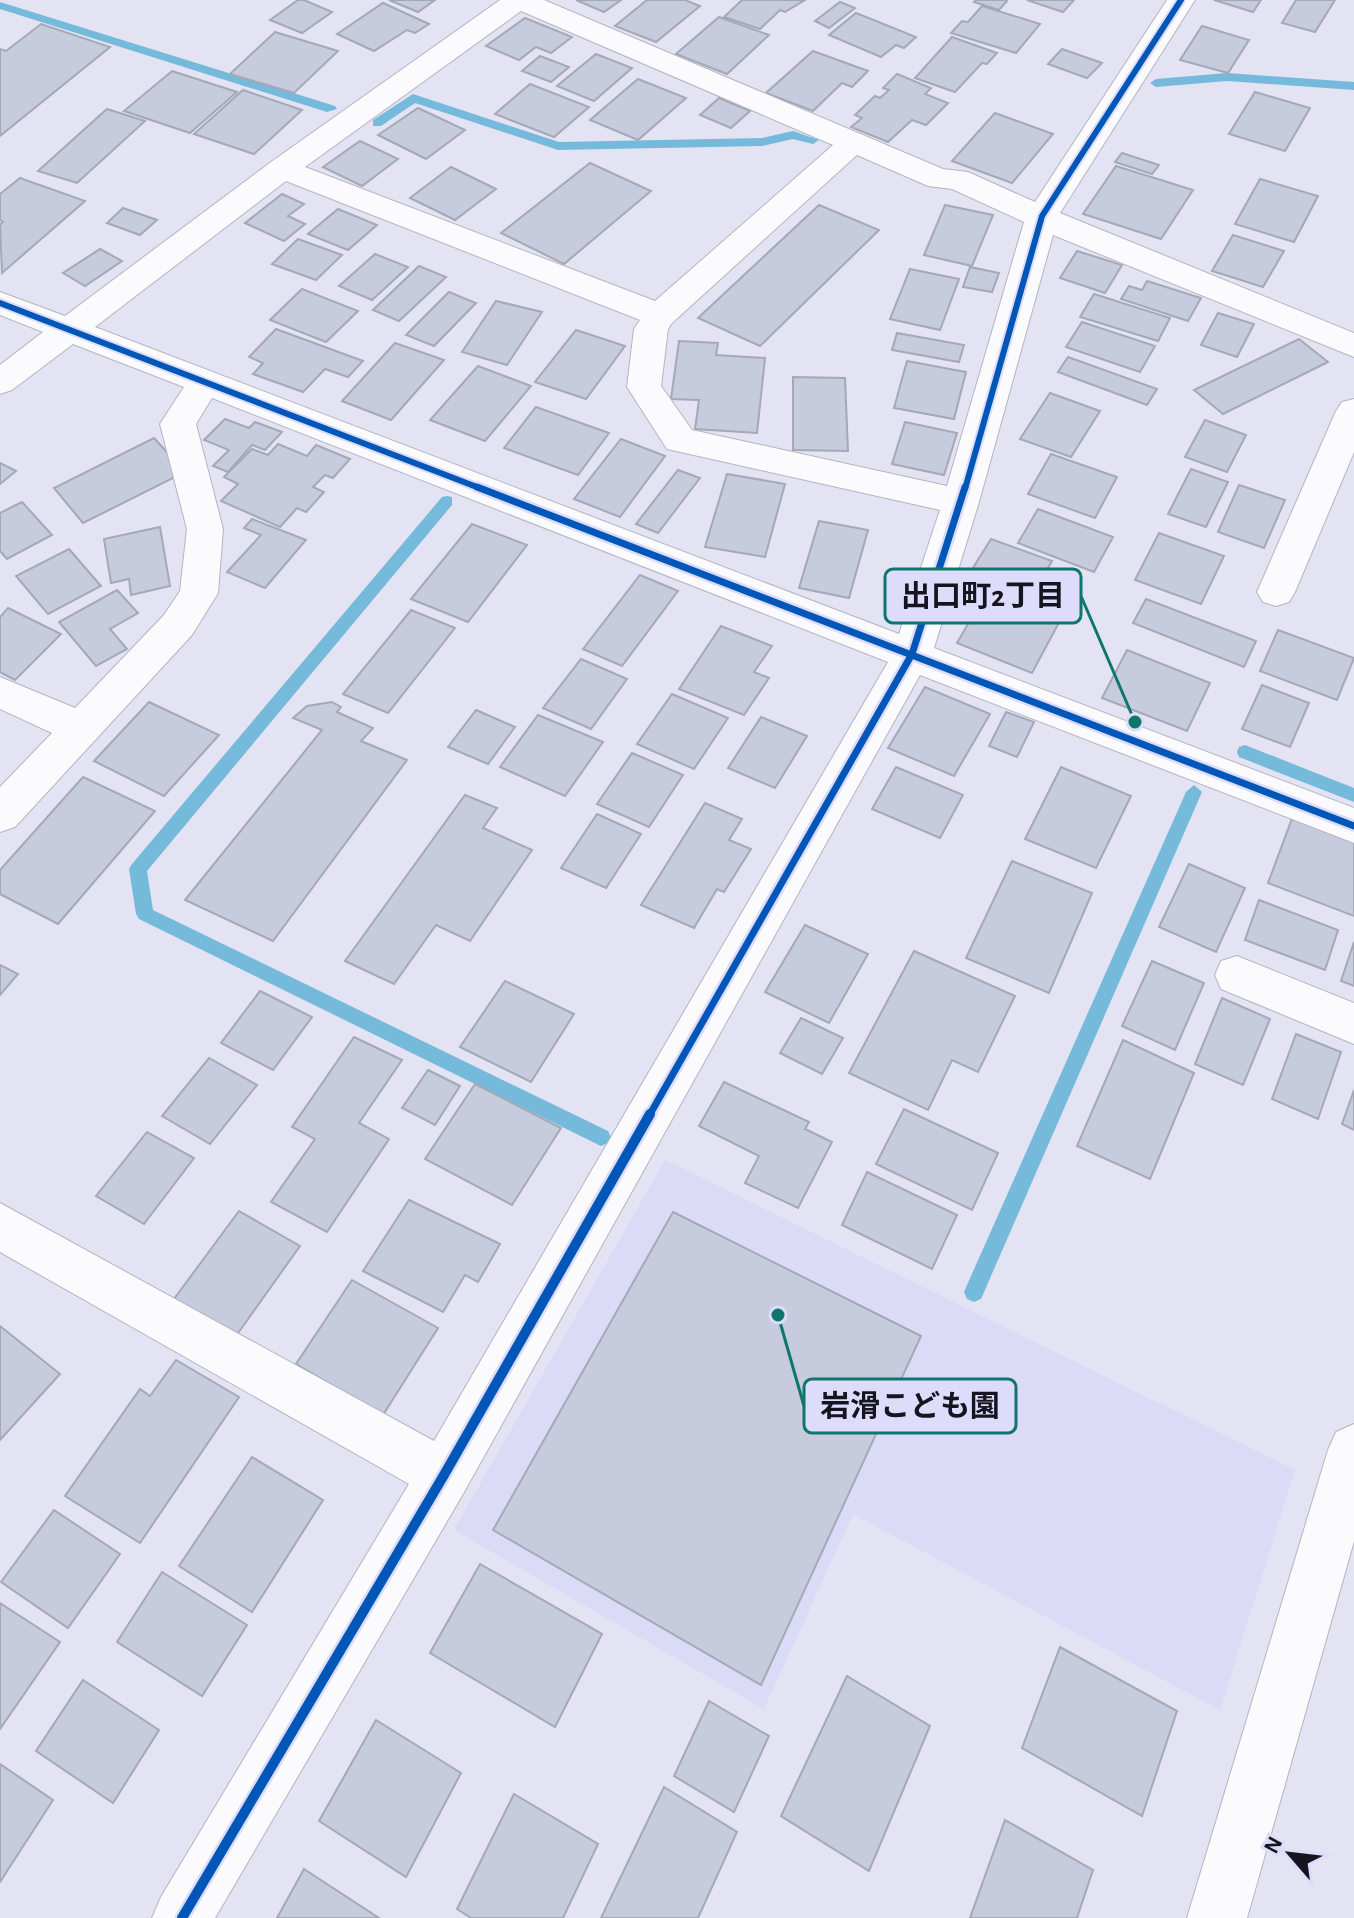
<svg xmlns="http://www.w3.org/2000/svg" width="1354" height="1918" font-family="'Alegreya Sans','Noto Sans JP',sans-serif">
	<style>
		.built { fill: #dbdaf7 }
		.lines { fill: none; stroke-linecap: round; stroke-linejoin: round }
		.stream { fill: #75badb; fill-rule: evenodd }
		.building { fill: #c6ccde; stroke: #a5a8b5; stroke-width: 2 }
		.minor-casing { stroke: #b4b4c1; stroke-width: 2 }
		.minor { fill: #fbfbfd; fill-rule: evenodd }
		.cycleway-far2-casing { stroke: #dddcfb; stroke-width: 10 }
		.cycleway-far1-casing { stroke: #dddcfb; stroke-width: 12 }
		.cycleway-casing { stroke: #dddcfb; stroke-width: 15 }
		.cycleway-far2 { stroke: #0057b8; stroke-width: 6 }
		.cycleway-far1 { stroke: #0057b8; stroke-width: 7 }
		.cycleway { stroke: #0057b8; stroke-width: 10 }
		.leader { fill: none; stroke: #0f766e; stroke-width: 3 }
		.callout-dot { fill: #0f766e; stroke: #dddcfb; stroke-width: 3 }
		.callout { fill: #dddcfb; stroke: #0f766e; stroke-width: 3 }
		.callout-label { font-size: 30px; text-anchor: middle; font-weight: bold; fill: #15141f }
	</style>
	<rect width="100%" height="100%" fill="#e3e3f4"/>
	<path class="built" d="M665,1160l630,310 -75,240 -367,-196 -89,195 -310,-179z"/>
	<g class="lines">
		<g class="stream">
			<path d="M0,2l335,104 2,3 -10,3 -327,-103z"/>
			<path d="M1227,73l127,9v8l-127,-9 -71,6 -6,-4 6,-4z"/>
			<path d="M413,94l146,48 203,-4 31,-7 26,9 -6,4 -20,-5 -31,7 -204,4 -143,-47 -34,23h-8v-6z"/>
			<path d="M447,496l5,1v8l-305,366 6,39 455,221 3,6 -3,6 -7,3 -462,-227 -3,-5 -7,-45 3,-5 310,-367z"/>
			<path d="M1245,745l109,43v14l-115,-45 -2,-5 2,-5z"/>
			<path d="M1194,785l8,7 -221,507 -7,3 -7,-3 -3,-7 3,-7 219,-493z"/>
		</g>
	</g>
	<g class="building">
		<path d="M298,0h6l28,12 -30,21 -32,-13z"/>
		<path d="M389,0h46l-17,12z"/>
		<path d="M576,0h45l-17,12z"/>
		<path d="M647,0h38l15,6 -44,36 -41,-16z"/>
		<path d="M742,0h63l-20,12 -5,-2 -20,19 -36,-12z"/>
		<path d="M976,0h28l3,1 -8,9 -25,-8z"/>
		<path d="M1027,0h47l-11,12z"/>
		<path d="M1214,0h47l-8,12z"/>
		<path d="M1296,0h39l-20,32 -33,-9z"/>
		<path d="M840,2l15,6 -26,20 -14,-7z"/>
		<path d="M383,3l46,21 -14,9 -8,-3 -33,21 -37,-17z"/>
		<path d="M982,6l58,18 -24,29 -65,-20 11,-12 6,1z"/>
		<path d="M856,13l60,24 -12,11 -8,-3 -15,12 -52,-22z"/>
		<path d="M719,17l50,18 -42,39 -51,-20z"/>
		<path d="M525,18l47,19 -21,16 -15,-6 -17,13 -33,-14z"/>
		<path d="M41,24l69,23 -110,89v-87l6,2z"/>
		<path d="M1202,26l47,14 -21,33 -48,-13z"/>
		<path d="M275,32l63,19 -44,42 -64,-19z"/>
		<path d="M952,37l45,16 -10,11 -5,-1 -27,29 -40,-14z"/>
		<path d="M1062,49l40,14 -15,15 -39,-14z"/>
		<path d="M813,51l55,20 -16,16 -10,-4 -29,28 -47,-18z"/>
		<path d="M596,54l36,14 -38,33 -37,-15z"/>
		<path d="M540,56l29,11 -18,15 -29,-11z"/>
		<path d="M172,71l65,21 -47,41 -66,-22z"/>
		<path d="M897,74l34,14 -6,6 23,9 -22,22 -14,-5 -24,22 -37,-15 11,-9 -7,-3 20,-19 5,2 9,-8 -6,-2z"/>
		<path d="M638,79l48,19 -48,42 -48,-20z"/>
		<path d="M530,84l59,23 -35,30 -59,-23z"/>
		<path d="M243,90l59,20 -48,44 -60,-20z"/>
		<path d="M1255,92l55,16 -25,43 -56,-17z"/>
		<path d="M719,98l31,13 -19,17 -31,-13z"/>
		<path d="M418,108l47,22 -39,29 -48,-24z"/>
		<path d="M107,109l38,12 -68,62 -39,-12z"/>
		<path d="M995,113l58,21 -41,49 -60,-22z"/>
		<path d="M360,141l38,18 -36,27 -39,-19z"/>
		<path d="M1122,153l37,12 -7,9 -37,-12z"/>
		<path d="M590,163l61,28 -87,73 -63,-31z"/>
		<path d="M1116,166l77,24 -32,49 -78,-25z"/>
		<path d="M451,167l45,22 -41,31 -45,-22z"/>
		<path d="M20,178l65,23 -83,72 -2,-48 3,-3 -3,-2v-26z"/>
		<path d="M1260,179l58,17 -24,46 -59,-18z"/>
		<path d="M282,194l22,10 -16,12 17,8 -21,17 -39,-18z"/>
		<path d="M819,205l60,25 -119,116 -62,-28z"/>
		<path d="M945,205l48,10 -21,51 -48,-11z"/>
		<path d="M123,208l34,12 -17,15 -33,-12z"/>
		<path d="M338,209l39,16 -29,25 -40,-16z"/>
		<path d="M1233,235l51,16 -21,36 -51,-16z"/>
		<path d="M298,239l44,16 -26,25 -44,-16z"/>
		<path d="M100,249l22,12 -37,25 -22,-13z"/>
		<path d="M1077,251l45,14 -17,28 -45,-15z"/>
		<path d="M375,254l33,13 -36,33 -33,-14z"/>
		<path d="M419,266l27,11 -47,44 -26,-11z"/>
		<path d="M970,267l29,6 -7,19 -29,-5z"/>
		<path d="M910,269l49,10 -19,51 -50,-11z"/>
		<path d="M1147,281l54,17 -13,23 -67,-22 8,-13 13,4z"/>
		<path d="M302,289l56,22 -32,31 -56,-22z"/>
		<path d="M449,292l27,11 -42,43 -28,-11z"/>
		<path d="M1094,294l76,24 -12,23 -78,-24z"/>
		<path d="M496,301l46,11 -35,53 -45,-13z"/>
		<path d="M1218,313l36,11 -17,33 -36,-12z"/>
		<path d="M1082,322l73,24 -15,26 -74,-25z"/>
		<path d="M276,329l87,32 -15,16 -23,-8 -22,23 -50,-18 10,-11 -14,-6z"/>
		<path d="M576,330l49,16 -39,53 -51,-17z"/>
		<path d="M897,333l67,12 -5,17 -67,-12z"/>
		<path d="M1299,339l29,23 -105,52 -29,-24z"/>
		<path d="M679,341l39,2 -2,12 49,3 -8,75 -62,-4 4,-29 -28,-1z"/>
		<path d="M395,343l49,17 -53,60 -49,-19z"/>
		<path d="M1068,357l89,32 -10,16 -89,-33z"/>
		<path d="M907,361l59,11 -12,47 -60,-11z"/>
		<path d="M478,366l53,20 -46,55 -55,-21z"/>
		<path d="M793,377l52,1 3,73 -55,-1z"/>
		<path d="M1050,393l50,18 -29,46 -51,-18z"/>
		<path d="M536,407l73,26 -31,42 -74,-27z"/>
		<path d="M225,419l24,9 6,-6 27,10 -17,18 -13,-5 -24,27 -15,-6 16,-16 -25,-10z"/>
		<path d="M1205,420l41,15 -19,37 -42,-15z"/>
		<path d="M905,422l52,11 -13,42 -52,-11z"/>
		<path d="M154,438l31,34 -102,51 -29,-35z"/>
		<path d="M621,439l44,17 -45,61 -46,-18z"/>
		<path d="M278,444l29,12 9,-11 34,14 -17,19 -8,-3 -12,12 11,5 -18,20 -9,-4 -17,19 -59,-26 17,-17 -14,-7 28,-28 16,6z"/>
		<path d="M1051,454l66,23 -22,41 -67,-24z"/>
		<path d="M0,463l16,8 -16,13z"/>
		<path d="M1191,469l37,13 -22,45 -38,-13z"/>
		<path d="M678,470l22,8 -42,55 -22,-9z"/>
		<path d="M727,474l58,10 -20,73 -60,-10z"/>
		<path d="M1239,485l46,15 -21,48 -46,-16z"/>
		<path d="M22,502l30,33 -45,24 -7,-8v-38z"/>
		<path d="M1038,509l75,28 -19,35 -76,-29z"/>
		<path d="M252,519l54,21 -41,48 -38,-16 34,-37 -17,-7z"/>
		<path d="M819,521l49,9 -19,68 -50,-10z"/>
		<path d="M472,524l55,21 -59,77 -57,-23z"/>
		<path d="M160,527l10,59 -39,9 -2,-16 -18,4 -7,-44z"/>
		<path d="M1159,533l65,23 -23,48 -66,-24z"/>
		<path d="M991,539l61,22 -20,34 -61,-24z"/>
		<path d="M69,549l32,37 -53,28 -32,-38z"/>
		<path d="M640,575l38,16 -56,75 -39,-17z"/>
		<path d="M989,587l74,28 -31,58 -75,-30z"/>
		<path d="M117,590l21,23 -28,16 17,20 -31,17 -37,-44z"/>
		<path d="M1146,599l110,42 -12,26 -111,-44z"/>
		<path d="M8,608l53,26 -46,46 -15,-8v-55z"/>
		<path d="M411,610l44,18 -67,85 -45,-19z"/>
		<path d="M721,626l51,20 -18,26 15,6 -25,37 -65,-26z"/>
		<path d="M1278,630l76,28 -17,42 -77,-29z"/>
		<path d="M1127,650l83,33 -23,48 -85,-33z"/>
		<path d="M581,659l46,20 -36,50 -48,-21z"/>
		<path d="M1262,685l47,18 -19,44 -48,-18z"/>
		<path d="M925,687l65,27 -36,62 -66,-28z"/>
		<path d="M672,694l56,24 -34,51 -57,-25z"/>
		<path d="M149,702l70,33 -55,61 -70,-35z"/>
		<path d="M332,702l9,5 -4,5 36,16 -12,13 46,19 -134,181 -88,-41 137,-170 -29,-12 14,-12z"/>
		<path d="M476,710l39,17 -27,37 -40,-17z"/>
		<path d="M1006,712l28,10 -17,35 -28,-11z"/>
		<path d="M538,715l65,27 -38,54 -65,-29z"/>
		<path d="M761,717l46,19 -32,52 -47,-20z"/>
		<path d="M632,753l51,22 -34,52 -52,-23z"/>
		<path d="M896,767l67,28 -23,43 -68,-29z"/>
		<path d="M1061,767l70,29 -35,72 -71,-29z"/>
		<path d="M83,777l72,34 -97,113 -58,-30v-24z"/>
		<path d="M465,795l32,13 -14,20 49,22 -62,91 -34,-16 -42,59 -49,-23z"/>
		<path d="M705,803l37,16 -13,21 22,9 -27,43 -7,-3 -23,39 -53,-23z"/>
		<path d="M597,814l44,20 -35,54 -45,-20z"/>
		<path d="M1293,816l61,23v77l-86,-33z"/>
		<path d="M1012,861l80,32 -43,100 -83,-35z"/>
		<path d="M1189,864l56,24 -29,64 -57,-25z"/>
		<path d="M1259,900l79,30 -13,40 -80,-30z"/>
		<path d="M805,925l63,29 -39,69 -64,-31z"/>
		<path d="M1354,942v44l-13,-5z"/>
		<path d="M914,951l101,45 -37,76 -26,-12 -24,50 -79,-37z"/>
		<path d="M1152,961l52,22 -29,67 -53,-24z"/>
		<path d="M0,965l18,9 -18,21z"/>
		<path d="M505,981l69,33 -43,68 -71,-35z"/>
		<path d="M260,991l52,26 -39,53 -52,-27z"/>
		<path d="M1222,998l48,21 -27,66 -48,-21z"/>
		<path d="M801,1018l42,20 -21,36 -42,-21z"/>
		<path d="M1296,1034l45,18 -23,67 -46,-20z"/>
		<path d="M354,1037l48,23 -43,63 30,16 -62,93 -56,-30 44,-63 -23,-12z"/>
		<path d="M1123,1040l71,33 -44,106 -73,-33z"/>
		<path d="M209,1058l48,27 -47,59 -48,-28z"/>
		<path d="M428,1070l32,16 -25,39 -33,-17z"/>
		<path d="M724,1082l85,40 -4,7 27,13 -34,66 -53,-25 14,-27 -60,-30z"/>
		<path d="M475,1084l86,44 -49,77 -87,-46z"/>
		<path d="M1354,1090v40l-12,-6z"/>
		<path d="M904,1109l94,44 -26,57 -96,-46z"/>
		<path d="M147,1132l47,26 -50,66 -48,-28z"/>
		<path d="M867,1172l90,43 -25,54 -90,-44z"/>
		<path d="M409,1200l91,44 -22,38 -13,-7 -22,37 -80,-41z"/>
		<path d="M239,1211l61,35 -64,90 -62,-37z"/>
		<path d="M673,1212l248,124 -160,349 -268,-155z"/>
		<path d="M352,1280l86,48 -55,87 -87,-51z"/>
		<path d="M0,1326l60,48 -60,66z"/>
		<path d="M176,1360l63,37 -99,146 -75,-47 75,-107 10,7z"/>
		<path d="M252,1457l71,43 -71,112 -73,-46z"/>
		<path d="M54,1510l66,44 -52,74 -67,-46z"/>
		<path d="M480,1564l122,70 -47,93 -125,-74z"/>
		<path d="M162,1572l85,53 -45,71 -85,-54z"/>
		<path d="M0,1603l60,39 -60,87z"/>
		<path d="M1060,1647l117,64 -35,105 -120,-68z"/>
		<path d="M847,1676l83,50 -61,145 -88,-55z"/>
		<path d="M83,1680l76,50 -46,73 -77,-52z"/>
		<path d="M709,1701l60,35 -35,76 -60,-36z"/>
		<path d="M376,1720l85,53 -55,104 -87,-56z"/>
		<path d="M0,1764l53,36 -53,82z"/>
		<path d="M664,1787l73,45 -39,86h-97z"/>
		<path d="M514,1794l84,50 -35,74h-92l-14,-9z"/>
		<path d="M1005,1820l88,50 -16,48h-107z"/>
		<path d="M304,1869l75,49h-102z"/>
	</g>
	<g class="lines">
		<defs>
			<g id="minor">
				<path d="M500,0h44l399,169 25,3 67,30 132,-202h28l-135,213 294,120v24l-301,-122 -74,267 -45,146 420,160v35l-434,-168 -457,819 -248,424h-63l9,-21 248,-413 -409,-232v-49l434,238 454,-779 -676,-264 -16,26 27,105 -5,64 -26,42 -177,192 -15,5v-45l52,-54 -52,-24v-32l75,31 89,-93 16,-24 7,-62 -27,-105 24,-37 -111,-43 -61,46 -12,4v-29l43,-33 -43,-17v-23l65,24 206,-154zM521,11l312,134 -178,156 -350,-134zM857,155l71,31 24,3 72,33 -77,264 -255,-56 -31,-44 7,-57 4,-6zM286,181l354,139 -6,9 -7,58 40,62 273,61 -41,124 -804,-307z"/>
				<path d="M1354,399v53l-59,140 -6,10 -13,4 -13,-4 -6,-10 79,-181 6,-9z"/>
				<path d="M1237,956l117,47v41l-133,-55 -6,-14 6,-14z"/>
				<path d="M1354,1424v117l-107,377h-60l141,-468 8,-18z"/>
			</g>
		</defs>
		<use href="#minor" class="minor-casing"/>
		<use href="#minor" class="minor"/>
		<defs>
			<g id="cycleway-far2">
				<path d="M0,303l482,186"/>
				<path d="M965,489l77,-273 139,-216"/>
			</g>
			<g id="cycleway-far1">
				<path d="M477,487l877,339"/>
				<path d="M649,1116l263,-462 53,-167"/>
			</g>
			<path id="cycleway" d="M182,1918l262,-443 206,-361"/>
		</defs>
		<use href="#cycleway-far2" class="cycleway-far2-casing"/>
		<use href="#cycleway-far1" class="cycleway-far1-casing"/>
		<use href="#cycleway" class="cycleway-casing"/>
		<use href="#cycleway-far2" class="cycleway-far2"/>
		<use href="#cycleway-far1" class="cycleway-far1"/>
		<use href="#cycleway" class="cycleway"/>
	</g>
	<path class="leader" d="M1135 722L1081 596M778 1315L804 1406"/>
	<g class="callout-dot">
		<circle cx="1135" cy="722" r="8"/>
		<circle cx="778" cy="1315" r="8"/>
	</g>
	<g class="callout">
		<rect x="885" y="569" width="196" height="54" rx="8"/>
		<rect x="804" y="1379" width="212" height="54" rx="8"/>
	</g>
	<g class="callout-label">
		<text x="983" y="606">出口町2丁目</text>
		<text x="910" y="1416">岩滑こども園</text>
	</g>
	<g transform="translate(1290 1854) rotate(298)" stroke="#dddcfb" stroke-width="6" paint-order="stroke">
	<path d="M0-6L14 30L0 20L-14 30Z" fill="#15141f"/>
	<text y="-12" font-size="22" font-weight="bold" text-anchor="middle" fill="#15141f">N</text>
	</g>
</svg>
